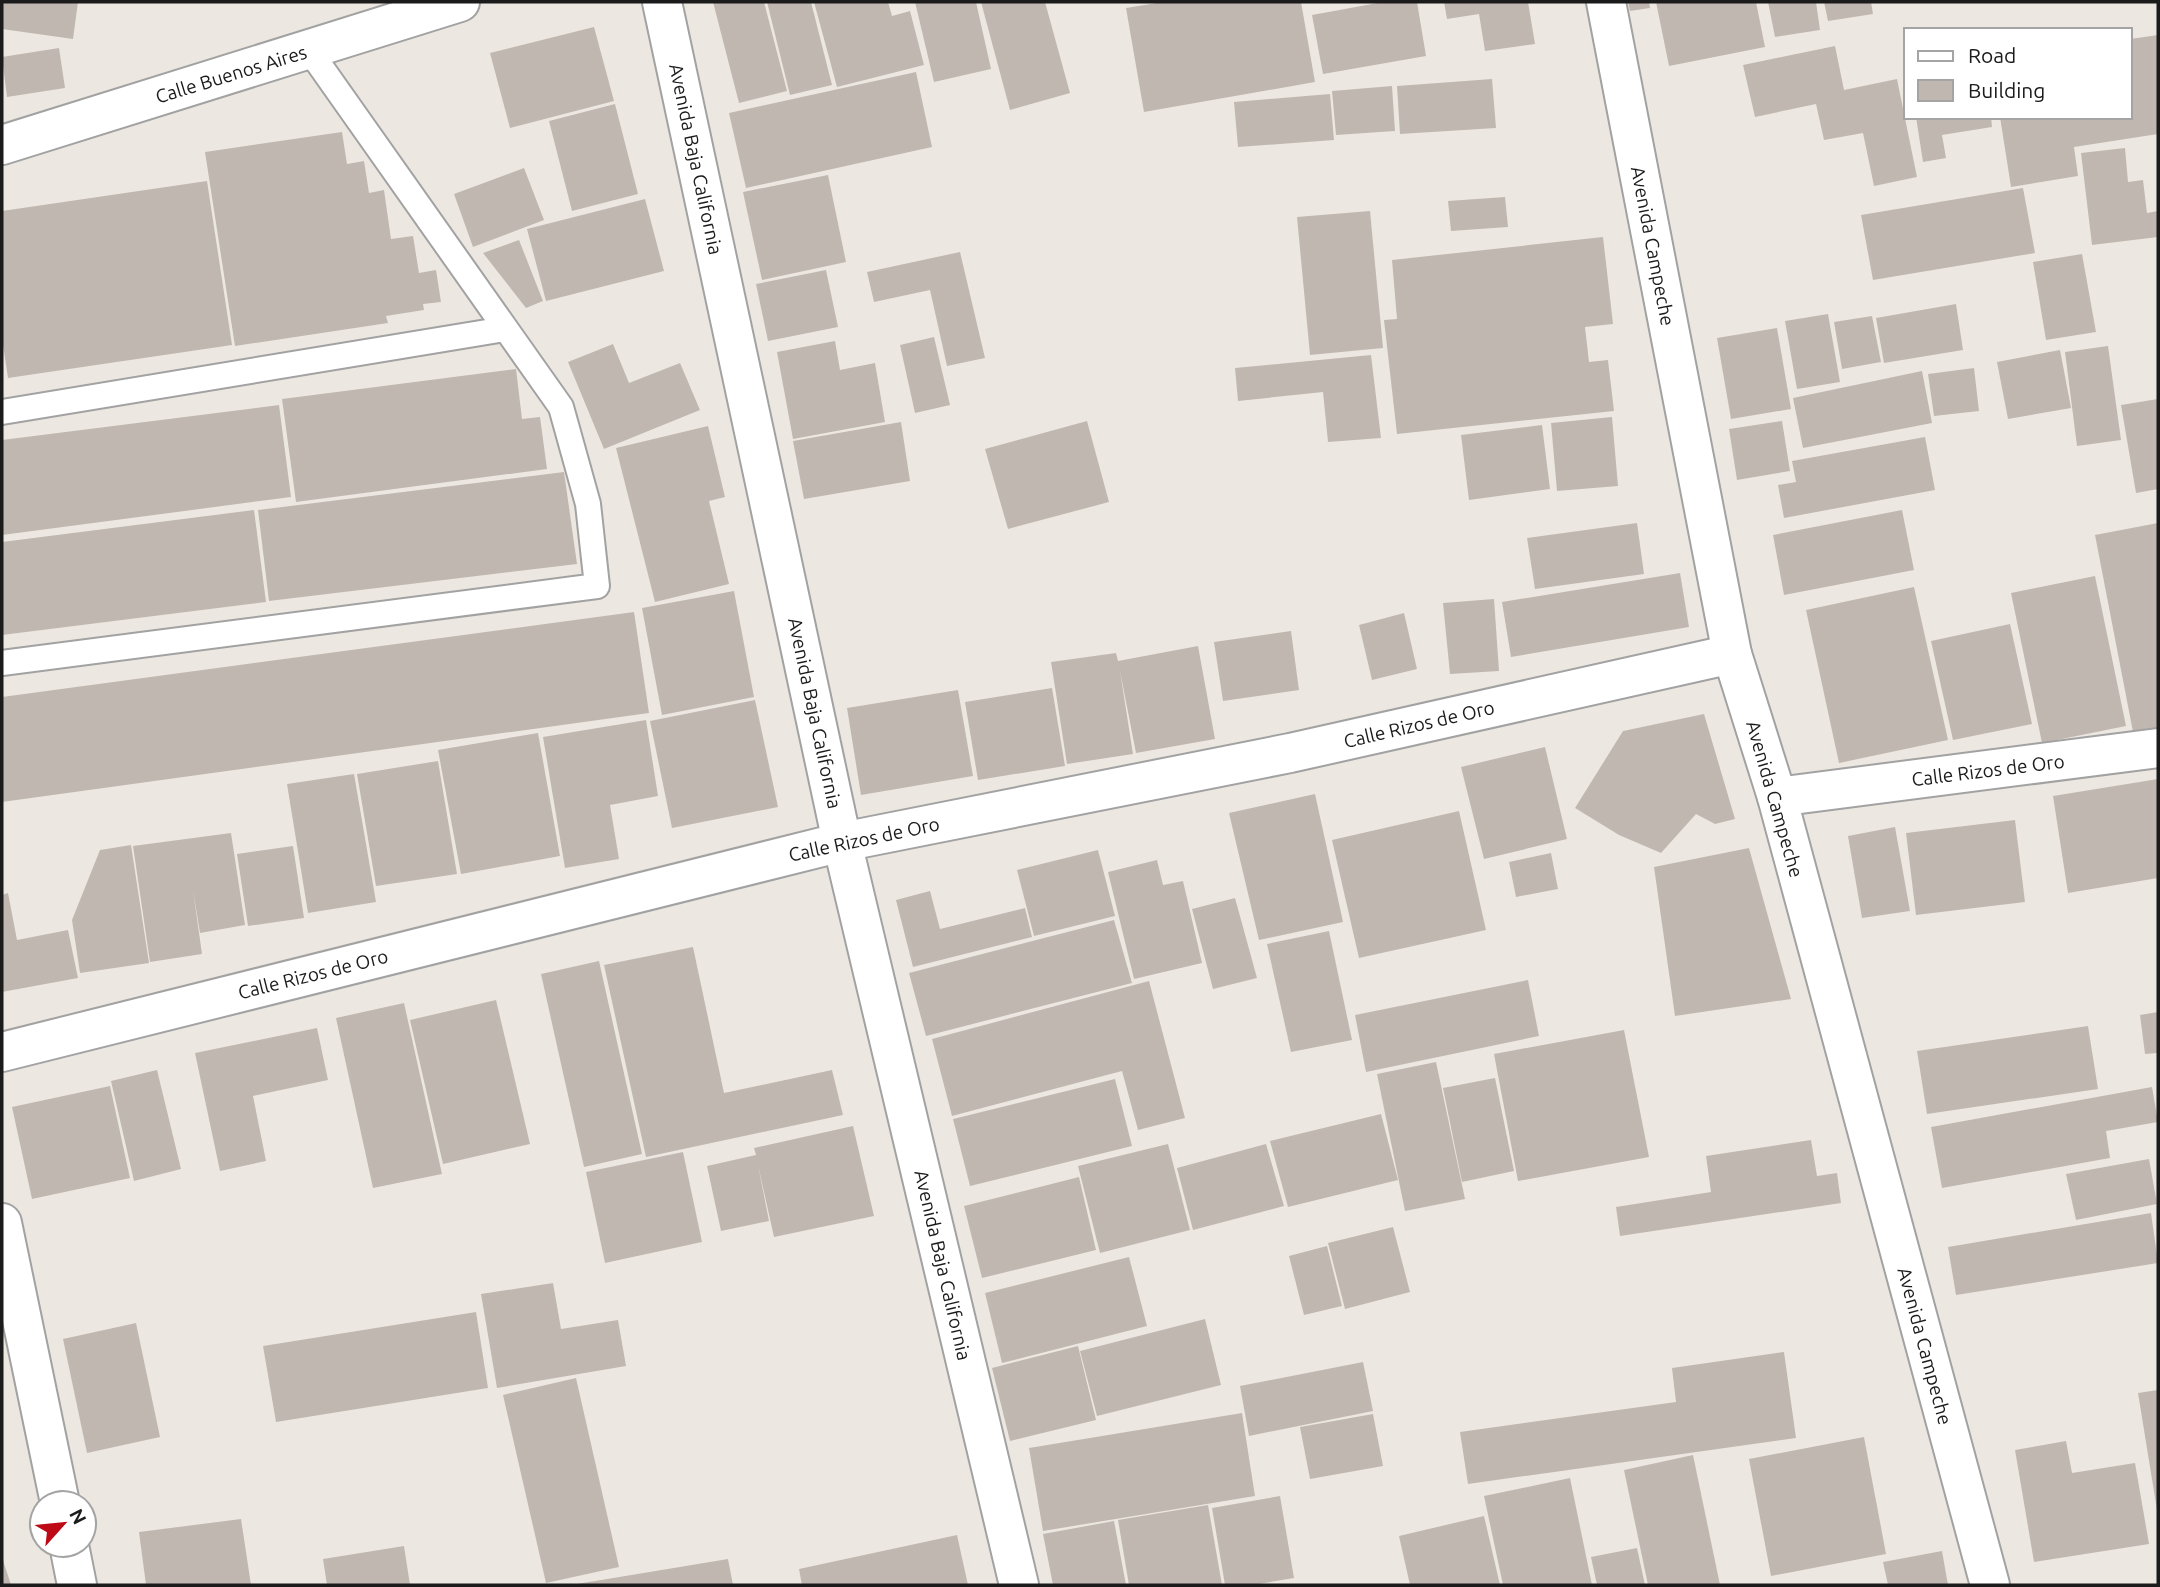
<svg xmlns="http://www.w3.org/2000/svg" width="2160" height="1587" font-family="Ubuntu,sans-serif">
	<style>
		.building { fill: #c1b7b1 }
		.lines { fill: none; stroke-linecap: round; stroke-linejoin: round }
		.lane-casing { stroke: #a2a2a2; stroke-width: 28 }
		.street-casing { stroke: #a2a2a2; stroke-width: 42 }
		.lane { stroke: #fff; stroke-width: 24 }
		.street { stroke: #fff; stroke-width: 38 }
		.labels { text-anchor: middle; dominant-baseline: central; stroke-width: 5; stroke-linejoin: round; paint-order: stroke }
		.street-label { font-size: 19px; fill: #1b1b1b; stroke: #fff }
	</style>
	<rect width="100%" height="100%" fill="#ece8e1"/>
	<g class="building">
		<path d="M2,2h76l-5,37 -71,-10z"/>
		<path d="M713,2h51l23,89 -48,12z"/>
		<path d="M767,2h44l21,83 -42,10z"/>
		<path d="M814,2h74l4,14 18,-5 14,54 -87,22z"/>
		<path d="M915,2h61l15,67 -57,13z"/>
		<path d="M981,2h64l25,91 -60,17z"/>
		<path d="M1163,2h138l14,80 -171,30 -18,-104z"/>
		<path d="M1383,2h34l9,54 -103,18 -11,-59z"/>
		<path d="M1444,2h84l7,42 -50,7 -6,-37 -32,5z"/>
		<path d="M1628,2h21l1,6 -20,3z"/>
		<path d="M1656,2h100l9,45 -96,19z"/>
		<path d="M1768,2h48l4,28 -45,7z"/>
		<path d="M1824,2h47l2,12 -45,7z"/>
		<path d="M594,27l20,74 -104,27 -20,-75z"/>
		<path d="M2158,35v99l-84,13 4,29 -67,11 -11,-70h130v-78z"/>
		<path d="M1835,46l9,44 53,-11 20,98 -43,9 -11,-53 -39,7 -8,-36 -61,13 -12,-52z"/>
		<path d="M59,48l6,40 -58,9 -5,-40z"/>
		<path d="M916,72l16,75 -186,41 -17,-75z"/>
		<path d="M1492,79l4,49 -96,6 -3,-48z"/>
		<path d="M1392,86l3,45 -59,4 -4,-44z"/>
		<path d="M1330,94l4,46 -96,7 -4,-45z"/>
		<path d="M615,104l23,90 -66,17 -23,-90z"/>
		<path d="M1916,117h75l1,10 -50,8 4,23 -23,4z"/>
		<path d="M342,132l5,32 17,-3 5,32 15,-3 7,49 22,-3 6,37 17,-3 5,32 -18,2 1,6 -38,6 2,7 -153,23 -30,-194z"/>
		<path d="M2125,148l3,34 15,-2 4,33 11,-2v26l-66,8 -11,-92z"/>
		<path d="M524,168l20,52 -71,27 -19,-53z"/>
		<path d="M828,175l18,87 -84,18 -19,-88z"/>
		<path d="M207,181l25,164 -224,33 -6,-40v-127z"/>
		<path d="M2023,188l12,65 -162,27 -12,-65z"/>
		<path d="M1505,197l3,30 -57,4 -3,-30z"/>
		<path d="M645,199l19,72 -118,30 -19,-72z"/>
		<path d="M1370,211l13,137 -73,7 -13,-138z"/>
		<path d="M1603,237l10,87 -28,3 4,35 19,-2 6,51 -217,23 -13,-114 13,-1 -5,-59z"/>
		<path d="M519,240l24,61 -17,7 -43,-55z"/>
		<path d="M960,252l25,106 -38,8 -17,-76 -56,12 -7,-30z"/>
		<path d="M2082,254l14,78 -50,8 -13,-78z"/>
		<path d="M826,270l12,57 -70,14 -12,-57z"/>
		<path d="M1956,304l7,46 -79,13 -8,-45z"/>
		<path d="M1828,314l12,68 -43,7 -12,-68z"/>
		<path d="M1872,316l9,46 -39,7 -8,-47z"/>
		<path d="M1777,328l14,81 -60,10 -14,-81z"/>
		<path d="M934,337l16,68 -35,8 -15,-68z"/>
		<path d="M835,341l5,29 35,-7 10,59 -92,17 -16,-87z"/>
		<path d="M613,344l16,39 51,-20 20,47 -96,39 -36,-87z"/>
		<path d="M2108,346l13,94 -44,6 -12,-94z"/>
		<path d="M2060,350l11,58 -63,11 -11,-57z"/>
		<path d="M1371,355l10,83 -53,4 -5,-50 -85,9 -3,-33z"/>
		<path d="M1974,368l5,43 -45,5 -6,-42z"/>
		<path d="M516,369l6,50 18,-2 7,52 -251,33 -14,-103z"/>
		<path d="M1922,371l10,52 -129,25 -10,-50z"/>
		<path d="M2158,399v90l-22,4 -15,-88z"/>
		<path d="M279,405l12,92 -289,38v-95z"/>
		<path d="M1612,417l6,69 -61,5 -6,-68z"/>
		<path d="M1087,421l22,81 -101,27 -23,-80z"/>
		<path d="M1782,421l8,50 -53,9 -8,-51z"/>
		<path d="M901,422l9,59 -106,18 -11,-58z"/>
		<path d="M1542,425l8,64 -81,11 -8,-65z"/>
		<path d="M708,426l17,71 -16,4 20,83 -74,18 -39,-154z"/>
		<path d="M1925,437l10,53 -151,28 -6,-33 18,-3 -4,-21z"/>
		<path d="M564,472l13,92 -308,37 -11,-91z"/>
		<path d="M254,510l12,92 -264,33v-93z"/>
		<path d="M1902,510l12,60 -130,25 -11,-60z"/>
		<path d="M1637,523l7,51 -109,15 -8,-51z"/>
		<path d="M2158,523v205l-25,4 -38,-197z"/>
		<path d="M1680,573l9,54 -178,30 -9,-55z"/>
		<path d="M2095,576l31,150 -84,17 -31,-150z"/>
		<path d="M1914,587l34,153 -109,23 -33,-153z"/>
		<path d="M734,591l20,106 -92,18 -20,-107z"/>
		<path d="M1494,599l5,72 -49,3 -7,-71z"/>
		<path d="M634,612l15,101 -647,89v-105z"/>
		<path d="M1404,613l13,56 -45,11 -13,-55z"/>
		<path d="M2010,624l22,100 -79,16 -22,-99z"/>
		<path d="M1291,631l8,59 -76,11 -9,-59z"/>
		<path d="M1198,646l17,93 -79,14 -16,-82 13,83 -66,10 -16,-102 65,-9 2,8z"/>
		<path d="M1052,688l13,78 -87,14 -13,-78z"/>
		<path d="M958,690l15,86 -112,19 -14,-87z"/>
		<path d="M755,700l23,107 -106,21 -22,-107z"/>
		<path d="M1704,714l31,105 -20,5 -19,-10 -35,39 -42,-18 -44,-27 48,-77z"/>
		<path d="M646,720l12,76 -48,9 9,54 -54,9 -22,-131z"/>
		<path d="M538,733l22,123 -99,18 -23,-124z"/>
		<path d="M1545,747l22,92 -83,20 -23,-92z"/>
		<path d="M438,761l19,113 -81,12 -19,-112z"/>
		<path d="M354,774l22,128 -68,11 -21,-129z"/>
		<path d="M2158,779v99l-90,15 -15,-97z"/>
		<path d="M1315,794l28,128 -84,18 -30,-127z"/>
		<path d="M1459,811l27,119 -127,28 -27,-118z"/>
		<path d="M2015,820l10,82 -109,13 -10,-82z"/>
		<path d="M1895,827l15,84 -48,7 -14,-82z"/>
		<path d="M231,833l14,92 -45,8 -7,-43 9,64 -52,8 -17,-116z"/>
		<path d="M131,845l18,118 -69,10 -8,-53 28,-70z"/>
		<path d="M293,846l11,72 -56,8 -11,-72z"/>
		<path d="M1749,848l42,151 -116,17 -21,-149z"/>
		<path d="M1098,850l17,66 -81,20 -17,-66z"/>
		<path d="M1551,853l7,36 -42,8 -7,-35z"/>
		<path d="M1157,860l6,25 20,-4 19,82 -68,16 -26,-107z"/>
		<path d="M930,891l10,38 85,-21 7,29 -119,30 -17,-67z"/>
		<path d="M8,893l9,47 51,-10 10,48 -76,14v-97z"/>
		<path d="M1235,898l22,80 -44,11 -21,-80z"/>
		<path d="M1114,920l18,63 -206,53 -17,-63z"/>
		<path d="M1329,931l23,109 -61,12 -24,-108z"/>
		<path d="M693,947l31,146 108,-23 11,45 -197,42 -42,-192z"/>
		<path d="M599,961l43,193 -58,13 -43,-193z"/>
		<path d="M1528,980l11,56 -173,36 -11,-57z"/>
		<path d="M1149,981l36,137 -47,12 -16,-59 -170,45 -20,-77z"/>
		<path d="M496,1000l34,144 -87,20 -33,-144z"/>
		<path d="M404,1003l38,171 -69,14 -37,-170z"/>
		<path d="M2158,1012v41l-13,1 -5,-39z"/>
		<path d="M2088,1026l10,63 -171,25 -10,-63z"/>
		<path d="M317,1028l11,52 -75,16 13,65 -46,10 -25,-118z"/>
		<path d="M1624,1030l25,127 -131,24 -24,-127z"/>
		<path d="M1436,1062l29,137 -60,12 -28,-137z"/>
		<path d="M157,1070l24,99 -47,12 -23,-100z"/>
		<path d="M1495,1078l19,93 -52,11 -19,-94z"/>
		<path d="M1115,1079l17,67 -162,40 -17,-67z"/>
		<path d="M110,1086l20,92 -98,21 -20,-92z"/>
		<path d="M2152,1087l6,35 -52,9 4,27 -168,30 -11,-61z"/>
		<path d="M1381,1114l17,66 -110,27 -18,-66z"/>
		<path d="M853,1126l21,90 -100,21 -16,-72 11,56 -48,10 -14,-65 49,-11 -2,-7z"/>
		<path d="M1811,1140l6,36 20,-3 4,30 -221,33 -4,-29 95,-15 -5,-36z"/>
		<path d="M1168,1144l22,86 -90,23 -22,-87z"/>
		<path d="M1266,1144l18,62 -91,24 -16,-62z"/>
		<path d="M683,1152l19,90 -97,21 -19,-91z"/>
		<path d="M2149,1159l8,45 -81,16 -10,-46z"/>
		<path d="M1079,1177l17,73 -114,28 -18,-72z"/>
		<path d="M2151,1213l7,50 -202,32 -8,-48z"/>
		<path d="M1393,1227l17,65 -65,17 -17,-66z"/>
		<path d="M1327,1246l15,60 -38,9 -15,-59z"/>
		<path d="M1129,1257l18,69 -145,37 -17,-70z"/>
		<path d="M553,1283l8,46 57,-9 8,46 -129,22 -16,-94z"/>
		<path d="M476,1312l12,76 -212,34 -13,-76z"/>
		<path d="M1205,1319l16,66 -124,31 -17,-65z"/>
		<path d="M136,1323l24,114 -73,16 -24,-114z"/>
		<path d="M1078,1346l18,74 -86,21 -18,-73z"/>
		<path d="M1784,1352l12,86 -328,46 -8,-52 216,-30 -4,-34z"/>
		<path d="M1363,1362l10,49 -124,25 -9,-50z"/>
		<path d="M576,1378l43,189 -73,16 -43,-188z"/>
		<path d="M2158,1390v120h-1l-19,-117z"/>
		<path d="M1242,1413l13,83 -212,35 -14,-83z"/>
		<path d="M1373,1414l10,52 -73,13 -10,-52z"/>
		<path d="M1864,1437l22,117 -115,22 -22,-117z"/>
		<path d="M2066,1441l6,32 63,-10 14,81 -115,18 -19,-112z"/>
		<path d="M1693,1455l27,130h-72l-24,-115z"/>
		<path d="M1570,1478l22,107h-89l-19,-89z"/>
		<path d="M1280,1496l14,82 -41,7h-28l-13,-77z"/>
		<path d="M1208,1505l14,80h-93l-11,-65z"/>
		<path d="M1484,1516l16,69h-90l-11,-49z"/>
		<path d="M241,1519l10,66h-105l-7,-53z"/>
		<path d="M1114,1521l12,64h-73l-10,-51z"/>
		<path d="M957,1535l11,50h-166l-3,-16z"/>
		<path d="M404,1546l6,39h-83l-4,-26z"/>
		<path d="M1637,1548l8,37h-48l-6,-28z"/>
		<path d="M1942,1551l6,34h-60l-5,-23z"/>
		<path d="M2,1557l9,28h-9z"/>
		<path d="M728,1559l5,26h-156v-1z"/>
	</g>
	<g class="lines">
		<defs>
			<g id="lane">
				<path d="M2,412l503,-83"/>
				<path d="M2,663l595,-77 -9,-82 -27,-97 -252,-357"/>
			</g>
			<g id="street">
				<path d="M662,2l180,840 177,743"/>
				<path d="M1606,2l126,652 45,143 213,788"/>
				<path d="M2,145l458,-143"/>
				<path d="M1777,797l381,-49"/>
				<path d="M2,1052l840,-210 448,-89 442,-99"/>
				<path d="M2,1223l58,280"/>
				<path d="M69,1545l8,40"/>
			</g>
		</defs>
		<use href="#lane" class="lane-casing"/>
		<use href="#street" class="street-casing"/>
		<use href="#lane" class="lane"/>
		<use href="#street" class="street"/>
	</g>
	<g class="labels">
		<g class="street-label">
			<text transform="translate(231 74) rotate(-17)">Calle Buenos Aires</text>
			<text transform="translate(696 159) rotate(78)">Avenida Baja California</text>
			<text transform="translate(1653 246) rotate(79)">Avenida Campeche</text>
			<text transform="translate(815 713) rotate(78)">Avenida Baja California</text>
			<text transform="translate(1419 724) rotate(-13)">Calle Rizos de Oro</text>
			<text transform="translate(1988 770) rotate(-7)">Calle Rizos de Oro</text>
			<text transform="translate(1775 799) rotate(74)">Avenida Campeche</text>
			<text transform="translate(864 839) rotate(-12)">Calle Rizos de Oro</text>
			<text transform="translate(313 974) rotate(-14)">Calle Rizos de Oro</text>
			<text transform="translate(943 1265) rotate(77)">Avenida Baja California</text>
			<text transform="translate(1925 1346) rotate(75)">Avenida Campeche</text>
		</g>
	</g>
	<rect width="2160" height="1587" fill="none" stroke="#1b1b1b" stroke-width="7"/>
	<rect x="1904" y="28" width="228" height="91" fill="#ffffff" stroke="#a4a4a4" stroke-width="2"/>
	<rect x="1918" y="51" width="35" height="10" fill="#ffffff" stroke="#a4a4a4" stroke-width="2"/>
	<text x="1968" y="63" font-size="21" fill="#1b1b1b">Road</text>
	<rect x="1918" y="80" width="35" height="21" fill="#c1b7b1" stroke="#a4a4a4" stroke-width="2"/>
	<text x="1968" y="98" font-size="21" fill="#1b1b1b">Building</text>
	<g transform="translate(63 1524) rotate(63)"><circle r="33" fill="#ffffff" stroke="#a4a4a4" stroke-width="2"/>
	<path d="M0-5L12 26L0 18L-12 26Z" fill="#bd0a16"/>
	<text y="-10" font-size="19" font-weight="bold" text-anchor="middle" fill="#1b1b1b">N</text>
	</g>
</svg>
